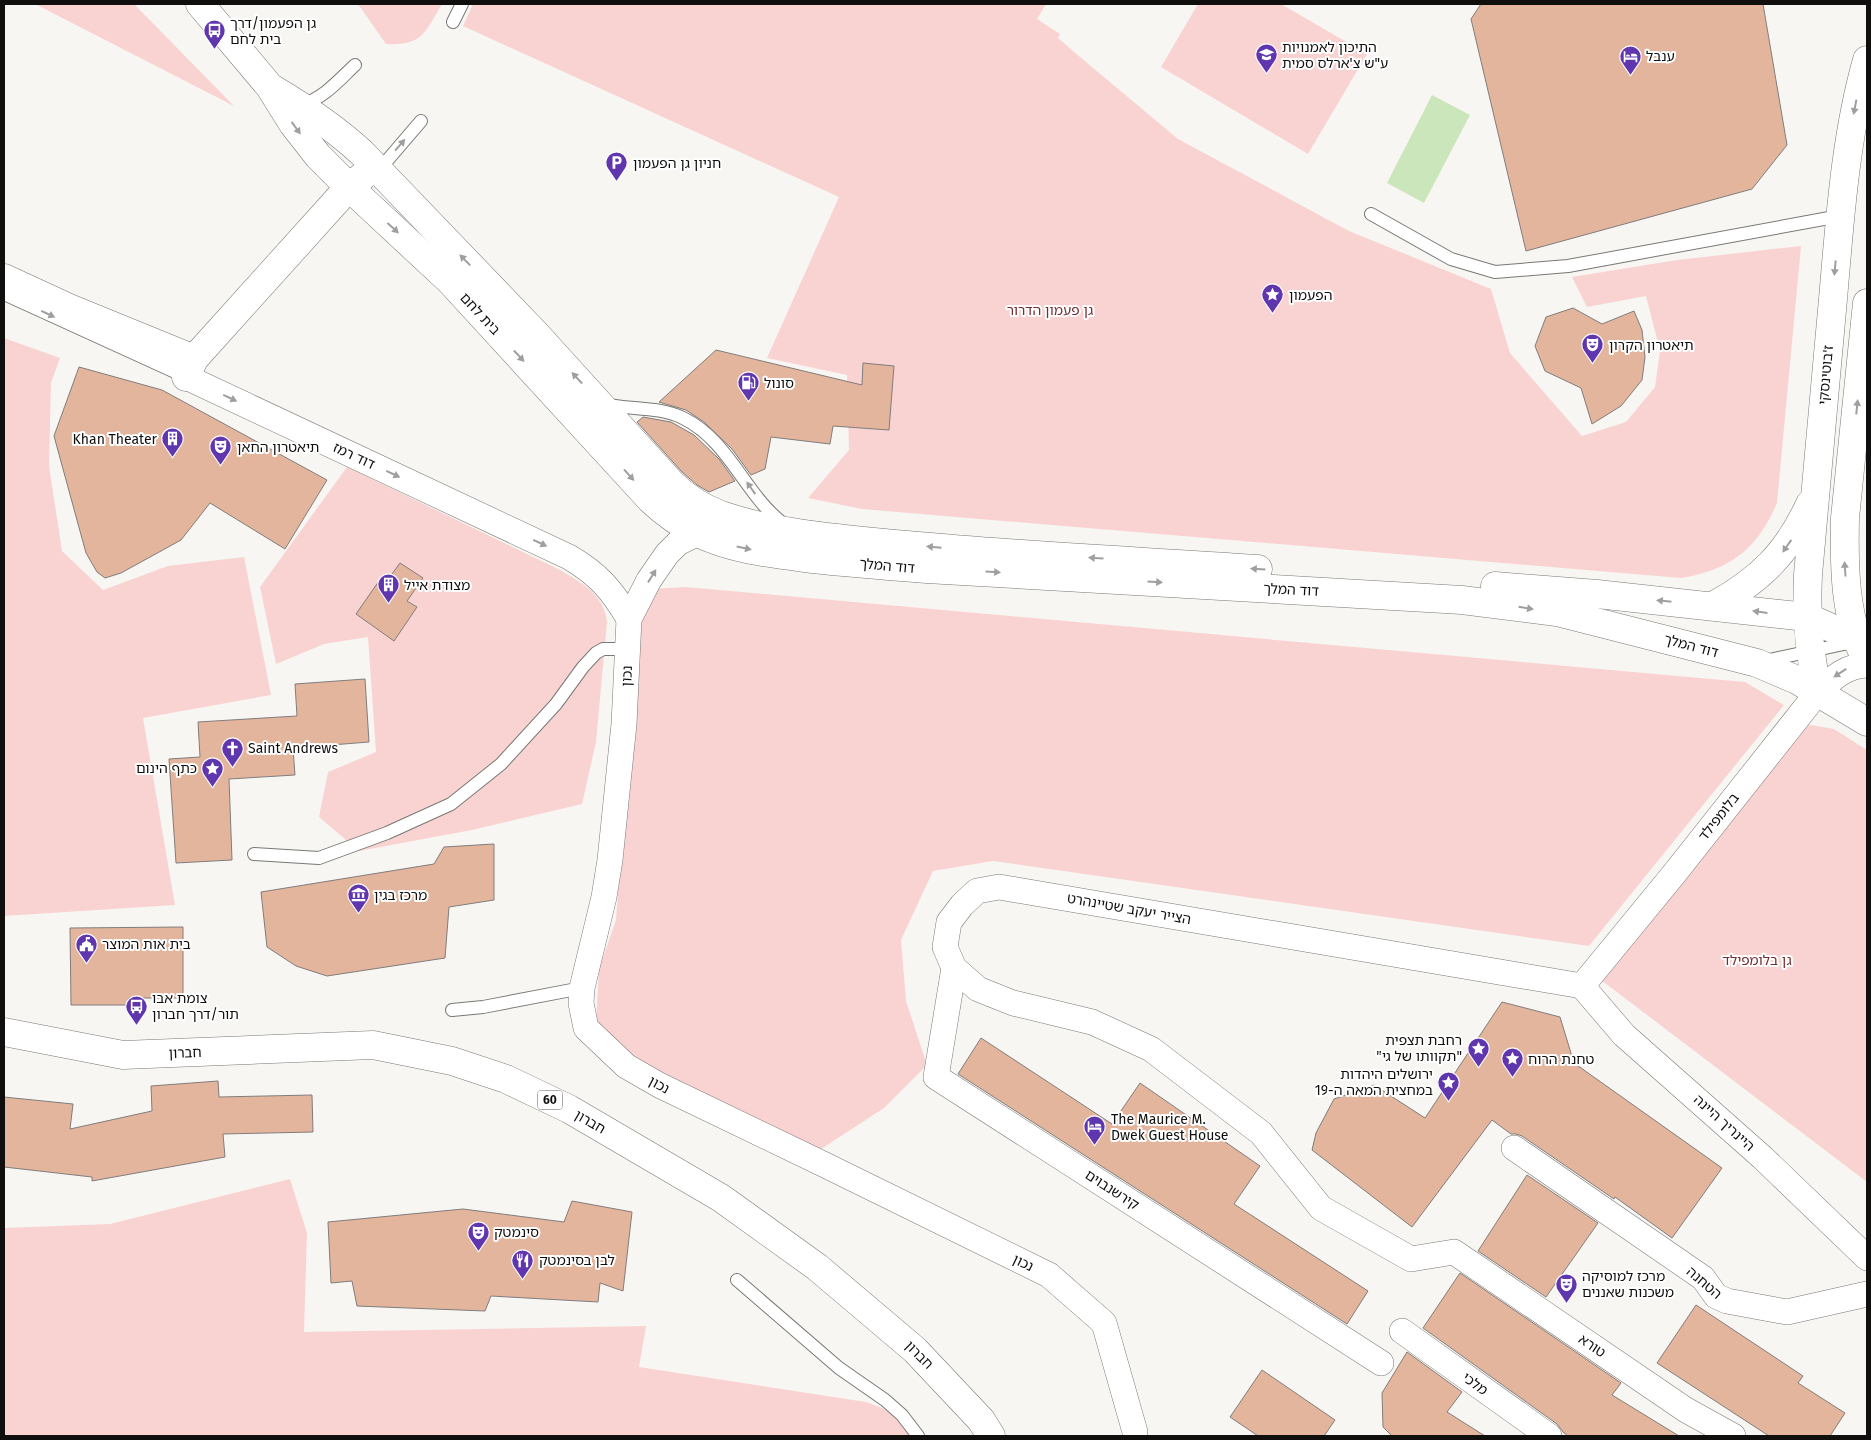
<svg xmlns="http://www.w3.org/2000/svg" width="1871" height="1440" font-family="'Fira Sans','Noto Sans Hebrew',sans-serif">
	<style>
		.green { fill: #f9d3d2 }
		.water { fill: #cce6bb }
		.building { fill: #e4b59d; stroke: #807d7c }
		.lines { fill: none; stroke-linecap: round; stroke-linejoin: round }
		.lane-casing { stroke: #797875; stroke-width: 14 }
		.street-casing { stroke: #797875; stroke-width: 26 }
		.secondary-casing { stroke: #797875; stroke-width: 29 }
		.highway-casing { stroke: #797875; stroke-width: 29 }
		.lane { stroke: #fff; stroke-width: 12 }
		.street { stroke: #fff; stroke-width: 25 }
		.secondary { stroke: #fff; stroke-width: 28 }
		.highway { stroke: #fff; stroke-width: 28 }
		.oneway { fill: #9f9f9f }
		.labels { text-anchor: middle; dominant-baseline: central; stroke-width: 4; stroke-linejoin: round; paint-order: stroke }
		.shield { fill: #fff; stroke: #585756; stroke-width: 1 }
		.shield-label { font-size: 12px; font-weight: bold; fill: #100f0e }
		.poi-label { font-size: 14px; fill: #100f0e; stroke: #fff; text-anchor: start }
		.park-label { font-size: 14px; fill: #722f33; stroke: #fff }
		.street-label { font-size: 14px; fill: #100f0e; stroke: #fff }
	</style>
	<rect width="100%" height="100%" fill="#f8f6f3"/>
	<g class="green">
		<path d="M35,4h99l100,102z"/>
		<path d="M358,4h84c-17,28 -19,42 -56,40z"/>
		<path d="M473,4h573l-9,15 23,15 -2,4 16,14 104,87 171,92 142,58 19,64 72,83 44,-14 29,-35 5,-36 -14,-55 -59,11 -15,-30 105,-17 124,-14 -24,257c-20,46 -46,67 -96,75l-819,-69 -54,-11 41,-48 -2,-75 -80,-17 72,-161 -376,-171z"/>
		<path d="M1198,4h83l86,50 -59,100 -147,-87z"/>
		<path d="M4,338l56,20 -9,25 -2,83 13,85 41,39 65,-24 76,-9 27,138 -128,23 32,187 -171,11z"/>
		<path d="M347,467l213,103c22,13 44,24 47,52l-11,120 -14,62 -110,26 -113,21 -40,-34 9,-45 48,-20 -8,-115 -44,7 -48,20 -16,-77z"/>
		<path d="M686,587l1059,95 39,23 -195,241 -596,-85 -60,10 -32,69 5,61 21,64 -43,43 -69,45 -129,-61 -64,-42 -26,-28 3,-53 17,-49 8,-110 8,-197 17,-24z"/>
		<path d="M1805,724l29,5 33,21v432l-266,-202z"/>
		<path d="M290,1179l17,54 -3,99 342,-6 -7,41 227,35c26,9 29,12 46,34h-908v-208l106,-4z"/>
	</g>
	<path class="water" d="M1432,95l38,20 -46,88 -37,-20z"/>
	<g class="building">
		<path d="M1481,4h282l24,141 -35,44 -226,62 -55,-232z"/>
		<path d="M1573,308l29,16 32,-13 8,19 3,27 -3,23 -21,26 -29,18 -11,-36 -36,-17 -10,-25 11,-29z"/>
		<path d="M716,350l146,35 1,-22 31,3 -5,64 -56,-4 -3,18 -59,-7 -6,32 -14,6 -19,-26 -28,-27 -18,-12 -27,-8z"/>
		<path d="M79,367l83,23 165,90 -42,69 -75,-46 -29,37 -60,33 -16,5 -8,-6 -11,-19 -32,-117z"/>
		<path d="M643,417l28,5 23,13 25,24 16,22 -26,11 -12,-7 -15,-13 -45,-50z"/>
		<path d="M400,563l23,15 -16,23 10,6 -23,34 -38,-27 23,-33 5,4z"/>
		<path d="M365,679l4,63 -76,6 2,27 -66,4 3,81 -56,3 -7,-104 31,-2 -2,-35 99,-6 -2,-32z"/>
		<path d="M494,844v56l-45,7 -4,51 -118,18 -31,-10 -29,-19 -6,-55 173,-28 10,-17z"/>
		<path d="M183,927v71h-54v7h-58l-1,-77z"/>
		<path d="M1502,1002l58,15 14,46 148,105 -50,70 -57,-41 -1,2 -92,-63 -6,-2h-5l-19,-14 -80,107 -100,-77 4,-17 18,-34 40,-14 51,33z"/>
		<path d="M981,1038l131,86 28,-41 120,83 -26,38 134,87 -21,33 -389,-250z"/>
		<path d="M218,1081l1,16 93,-2 1,37 -90,2 2,23 -133,24v-4l-88,-10v-70l69,7 -3,25 82,-18 -1,-25z"/>
		<path d="M1527,1175l71,48 -52,74 -68,-46z"/>
		<path d="M572,1201l60,11 -9,79 -23,-8 -2,19 -107,-6 -6,15 -128,-5 -5,-25 -21,2 -3,-61 135,-13 101,13z"/>
		<path d="M1460,1273l161,110 -9,12 67,41h-111l-5,-4 -6,-8 -134,-96z"/>
		<path d="M1696,1305l107,71 -5,7 47,30 -15,23h-61l-112,-73z"/>
		<path d="M1407,1352l55,40 -15,20 38,24h-93l-9,-9 -1,-34z"/>
		<path d="M1262,1370l73,50 -11,16h-66l-28,-19z"/>
	</g>
	<g class="lines">
		<defs>
			<g id="lane">
				<path d="M453,22l9,-18"/>
				<path d="M301,105c23,-7 37,-24 54,-40"/>
				<path d="M379,170l42,-49"/>
				<path d="M1371,214l80,45 44,13 73,-6 272,-50"/>
				<path d="M4,294l182,83 2,-1"/>
				<path d="M604,404c26,6 54,2 79,14 47,23 62,78 102,107"/>
				<path d="M1765,661l88,-19"/>
				<path d="M254,854l65,4 68,-25 64,-29 50,-40 55,-60 27,-37 13,-14 7,-4h25"/>
				<path d="M452,1010l31,-3 99,-19"/>
				<path d="M737,1280l102,88 46,32 17,15 16,21"/>
			</g>
			<g id="street">
				<path d="M186,377l383,180c29,17 43,33 60,62"/>
				<path d="M698,533l-20,10 -11,11 -18,26 -20,39 -5,105 -14,136 -6,37 -22,91 -1,15 5,25 40,38 33,19 164,79 226,111 55,48 31,109"/>
				<path d="M954,968l-18,109 445,286"/>
				<path d="M1582,986l-583,-99 -22,4 -15,14 -13,17 -4,25 9,21 24,21 35,14 79,19 59,27 110,84 60,75 90,51 43,-7 232,158 47,26"/>
				<path d="M1582,986l92,-112 144,-182c15,-14 27,-26 49,-27"/>
				<path d="M1582,986l42,49 139,123 104,100"/>
				<path d="M1514,1148l189,130 13,18 11,5 60,11 80,-18"/>
				<path d="M1402,1331l147,105"/>
			</g>
			<g id="secondary">
				<path d="M200,4l70,83 23,37 25,32 31,31 101,94 201,219c14,13 29,24 47,33 35,17 76,21 115,26 38,4 76,7 114,10l535,31 95,12 200,51 40,17 70,42"/>
				<path d="M273,89c32,19 62,39 89,64l173,180 136,150c14,14 31,25 50,32 59,20 124,24 186,30 117,11 234,16 351,24"/>
				<path d="M4,278l65,30 125,51"/>
				<path d="M1867,303l-22,215c-1,47 -1,101 22,143"/>
				<path d="M186,377l8,-18 155,-172 14,-11"/>
				<path d="M1495,586l102,8 210,23 51,23"/>
				<path d="M1713,606c47,-26 74,-52 97,-102"/>
				<path d="M1818,692c-9,-41 -12,-75 -10,-117 8,-92 17,-184 25,-276 7,-80 12,-161 34,-239"/>
			</g>
			<path id="highway" d="M4,1032l119,23 250,-10 79,16 54,18 63,30 152,89 96,69 98,83 66,70 10,16"/>
		</defs>
		<use href="#lane" class="lane-casing"/>
		<use href="#street" class="street-casing"/>
		<use href="#secondary" class="secondary-casing"/>
		<use href="#highway" class="highway-casing"/>
		<use href="#lane" class="lane"/>
		<use href="#street" class="street"/>
		<use href="#secondary" class="secondary"/>
		<use href="#highway" class="highway"/>
	</g>
	<defs><path id="oneway-solid" d="M-6-.8H1V-3.2L6.5 0L1 3.2V.8H-6Z" transform="scale(1.25)"/></defs>
	<g class="oneway">
		<use href="#oneway-solid" transform="translate(1855 107) rotate(101)"/>
		<use href="#oneway-solid" transform="translate(296 128) rotate(54)"/>
		<use href="#oneway-solid" transform="translate(400 145) rotate(-49)"/>
		<use href="#oneway-solid" transform="translate(393 228) rotate(42)"/>
		<use href="#oneway-solid" transform="translate(465 260) rotate(-134)"/>
		<use href="#oneway-solid" transform="translate(1835 268) rotate(95)"/>
		<use href="#oneway-solid" transform="translate(48 314) rotate(25)"/>
		<use href="#oneway-solid" transform="translate(519 356) rotate(47)"/>
		<use href="#oneway-solid" transform="translate(577 378) rotate(-133)"/>
		<use href="#oneway-solid" transform="translate(230 398) rotate(25)"/>
		<use href="#oneway-solid" transform="translate(1857 407) rotate(-84)"/>
		<use href="#oneway-solid" transform="translate(393 474) rotate(25)"/>
		<use href="#oneway-solid" transform="translate(629 475) rotate(48)"/>
		<use href="#oneway-solid" transform="translate(751 488) rotate(-125)"/>
		<use href="#oneway-solid" transform="translate(540 543) rotate(25)"/>
		<use href="#oneway-solid" transform="translate(1787 546) rotate(125)"/>
		<use href="#oneway-solid" transform="translate(934 547) rotate(-175)"/>
		<use href="#oneway-solid" transform="translate(744 548) rotate(12)"/>
		<use href="#oneway-solid" transform="translate(1096 558) rotate(-176)"/>
		<use href="#oneway-solid" transform="translate(1258 569) rotate(-176)"/>
		<use href="#oneway-solid" transform="translate(1845 569) rotate(-94)"/>
		<use href="#oneway-solid" transform="translate(993 572) rotate(3)"/>
		<use href="#oneway-solid" transform="translate(652 576) rotate(-58)"/>
		<use href="#oneway-solid" transform="translate(1155 582) rotate(3)"/>
		<use href="#oneway-solid" transform="translate(1664 601) rotate(-174)"/>
		<use href="#oneway-solid" transform="translate(1526 608) rotate(9)"/>
		<use href="#oneway-solid" transform="translate(1760 612) rotate(-172)"/>
		<use href="#oneway-solid" transform="translate(1840 673) rotate(147)"/>
	</g>
	<defs>
		<symbol id="bus-pin" viewBox="-11 -11 22 30"><path d="M0 17L-7.5 6A9.5 9.5 0 1 1 7.5 6Z" fill="#5f36ae" stroke="#fff"/><path d="M-5-6H5V4H4V6H2V4H-2V6H-4V4H-5ZM-3.5-4V0h7V-4ZM-3.5 1.2v1.5H-2V1.2ZM2 1.2v1.5H3.5V1.2Z" fill="#fff"/></symbol>
		<symbol id="school-pin" viewBox="-11 -11 22 30"><path d="M0 17L-7.5 6A9.5 9.5 0 1 1 7.5 6Z" fill="#5f36ae" stroke="#fff"/><path d="M0-5L7-2L0 1L-7-2ZM-4 1L0 2.5L4 1V4Q0 6-4 4Z" fill="#fff"/></symbol>
		<symbol id="hotel-pin" viewBox="-11 -11 22 30"><path d="M0 17L-7.5 6A9.5 9.5 0 1 1 7.5 6Z" fill="#5f36ae" stroke="#fff"/><path d="M-6-4.5h1.5V1H6V5H4.5V3h-9V5H-6ZM-4 0a1.8 1.8 0 1 1 3.6 0ZM.5 0V-2.5h3Q6-2.5 6 0Z" fill="#fff"/></symbol>
		<symbol id="parking-pin" viewBox="-11 -11 22 30"><path d="M0 17L-7.5 6A9.5 9.5 0 1 1 7.5 6Z" fill="#5f36ae" stroke="#fff"/><path d="M-3.5-5.5H1a3.5 3.5 0 0 1 0 7H-1V5.5H-3.5ZM-1-3.4V-.6H.8a1.4 1.4 0 0 0 0-2.8Z" fill="#fff"/></symbol>
		<symbol id="sight-pin" viewBox="-11 -11 22 30"><path d="M0 17L-7.5 6A9.5 9.5 0 1 1 7.5 6Z" fill="#5f36ae" stroke="#fff"/><path d="M0-6L1.8-2.2L6-1.7L2.9 1.2L3.7 5.4L0 3.3L-3.7 5.4L-2.9 1.2L-6-1.7L-1.8-2.2Z" fill="#fff"/></symbol>
		<symbol id="theatre-pin" viewBox="-11 -11 22 30"><path d="M0 17L-7.5 6A9.5 9.5 0 1 1 7.5 6Z" fill="#5f36ae" stroke="#fff"/><path d="M-5-5.5Q0-4 5-5.5V0Q5 5 0 6Q-5 5-5 0ZM-3.3-2.5H-1v1.5H-3.3ZM1-2.5H3.3v1.5H1ZM-2.8 1Q0 5.5 2.8 1Z" fill="#fff"/></symbol>
		<symbol id="fuel-pin" viewBox="-11 -11 22 30"><path d="M0 17L-7.5 6A9.5 9.5 0 1 1 7.5 6Z" fill="#5f36ae" stroke="#fff"/><path d="M-5.5-6h7V0h2V4h1.3V-2.5L3-4.5l.8-.8L6-3V5H2.5V1h-1V6h-7ZM-4.2-4.7v3.2H.2V-4.7Z" fill="#fff"/></symbol>
		<symbol id="building-pin" viewBox="-11 -11 22 30"><path d="M0 17L-7.5 6A9.5 9.5 0 1 1 7.5 6Z" fill="#5f36ae" stroke="#fff"/><path d="M-4-6H4V6H1V3H-1V6H-4ZM-2.5-4.3h1.7v1.8h-1.7ZM.8-4.3h1.7v1.8H.8ZM-2.5-1h1.7V.8h-1.7ZM.8-1h1.7V.8H.8Z" fill="#fff"/></symbol>
		<symbol id="church-pin" viewBox="-11 -11 22 30"><path d="M0 17L-7.5 6A9.5 9.5 0 1 1 7.5 6Z" fill="#5f36ae" stroke="#fff"/><path d="M-1.2-6h2.4v3.5h3.3v2.4h-3.3V6h-2.4V-.1h-3.3v-2.4h3.3Z" fill="#fff"/></symbol>
		<symbol id="museum-pin" viewBox="-11 -11 22 30"><path d="M0 17L-7.5 6A9.5 9.5 0 1 1 7.5 6Z" fill="#5f36ae" stroke="#fff"/><path d="M0-6L6-3V-2H-6V-3ZM-5-1h2V3h-2ZM-1-1h2V3h-2ZM3-1h2V3H3ZM-6 4H6V6H-6Z" fill="#fff"/></symbol>
		<symbol id="civic-pin" viewBox="-11 -11 22 30"><path d="M0 17L-7.5 6A9.5 9.5 0 1 1 7.5 6Z" fill="#5f36ae" stroke="#fff"/><path d="M-.6-6.5H3V-4.5H.6V-3L4-1V1h2V6H-6V1h2V-1L-.6-3ZM-1.2 2.5V6h2.4V2.5Z" fill="#fff"/></symbol>
		<symbol id="restaurant-pin" viewBox="-11 -11 22 30"><path d="M0 17L-7.5 6A9.5 9.5 0 1 1 7.5 6Z" fill="#5f36ae" stroke="#fff"/><path d="M-5-6h1v4h1v-4h1v4h1v-4h1v5L-1.5 .5V6h-2V.5L-5-1ZM5-6V6H3V1.5H1.5Q1.5-4 5-6Z" fill="#fff"/></symbol>
	</defs>
	<g fill-rule="evenodd">
		<use href="#bus-pin" x="202" y="18" width="25" height="34"/>
		<use href="#school-pin" x="1254" y="42" width="25" height="34"/>
		<use href="#hotel-pin" x="1618" y="44" width="25" height="34"/>
		<use href="#parking-pin" x="604" y="150" width="25" height="34"/>
		<use href="#sight-pin" x="1260" y="282" width="25" height="34"/>
		<use href="#theatre-pin" x="1580" y="332" width="25" height="34"/>
		<use href="#fuel-pin" x="736" y="370" width="25" height="34"/>
		<use href="#building-pin" x="160" y="426" width="25" height="34"/>
		<use href="#theatre-pin" x="208" y="434" width="25" height="34"/>
		<use href="#building-pin" x="376" y="572" width="25" height="34"/>
		<use href="#church-pin" x="220" y="736" width="25" height="34"/>
		<use href="#sight-pin" x="200" y="756" width="25" height="34"/>
		<use href="#museum-pin" x="346" y="882" width="25" height="34"/>
		<use href="#civic-pin" x="74" y="932" width="25" height="34"/>
		<use href="#bus-pin" x="124" y="994" width="25" height="34"/>
		<use href="#sight-pin" x="1466" y="1036" width="25" height="34"/>
		<use href="#sight-pin" x="1500" y="1046" width="25" height="34"/>
		<use href="#sight-pin" x="1436" y="1070" width="25" height="34"/>
		<use href="#hotel-pin" x="1082" y="1114" width="25" height="34"/>
		<use href="#theatre-pin" x="466" y="1220" width="25" height="34"/>
		<use href="#restaurant-pin" x="510" y="1248" width="25" height="34"/>
		<use href="#theatre-pin" x="1554" y="1272" width="25" height="34"/>
	</g>
	<g class="labels">
		<rect class="shield" x="537.5" y="1090.5" width="25" height="19" rx="4"/>
		<g class="shield-label">
			<text x="550" y="1100">60</text>
		</g>
		<g class="poi-label">
			<text x="230" y="23">גן הפעמון/דרך<tspan x="230" dy="16">בית לחם</tspan></text>
			<text x="1282" y="47">התיכון לאמנויות<tspan x="1282" dy="16">ע"ש צ'ארלס סמית</tspan></text>
			<text x="1646" y="56">ענבל</text>
			<text x="633" y="163">חניון גן הפעמון</text>
			<text x="1289" y="295">הפעמון</text>
			<text x="1609" y="345">תיאטרון הקרון</text>
			<text x="764" y="383">סונול</text>
			<text x="157" y="439" text-anchor="end">Khan Theater</text>
			<text x="237" y="447">תיאטרון החאן</text>
			<text x="404" y="585">מצודת אייל</text>
			<text x="248" y="748">Saint Andrews</text>
			<text x="197" y="768" text-anchor="end">כתף הינום</text>
			<text x="374" y="895">מרכז בגין</text>
			<text x="102" y="944">בית אות המוצר</text>
			<text x="152" y="998">צומת אבו<tspan x="152" dy="16">תור/דרך חברון</tspan></text>
			<text x="1462" y="1040" text-anchor="end">רחבת תצפית<tspan x="1462" dy="16">"תקוותו של גי"</tspan></text>
			<text x="1528" y="1059">טחנת הרוח</text>
			<text x="1433" y="1074" text-anchor="end">ירושלים היהדות<tspan x="1433" dy="16">במחצית המאה ה-19</tspan></text>
			<text x="1111" y="1119">The Maurice M.<tspan x="1111" dy="16">Dwek Guest House</tspan></text>
			<text x="494" y="1232">סינמטק</text>
			<text x="539" y="1260">לבן בסינמטק</text>
			<text x="1582" y="1276">מרכז למוסיקה<tspan x="1582" dy="16">משכנות שאננים</tspan></text>
		</g>
		<g class="park-label">
			<text x="1050" y="310">גן פעמון הדרור</text>
			<text x="1757" y="960">גן בלומפילד</text>
		</g>
		<g class="street-label">
			<text transform="translate(480 314) rotate(47)">בית לחם</text>
			<text transform="translate(1826 375) rotate(-85)">ז'בוטינסקי</text>
			<text transform="translate(354 456) rotate(25)">דוד רמז</text>
			<text transform="translate(887 566) rotate(5)">דוד המלך</text>
			<text transform="translate(1291 590) rotate(3)">דוד המלך</text>
			<text transform="translate(1691 646) rotate(15)">דוד המלך</text>
			<text transform="translate(627 676) rotate(-87)">נכון</text>
			<text transform="translate(1719 817) rotate(-52)">בלומפילד</text>
			<text transform="translate(1129 909) rotate(10)">הצייר יעקב שטיינהרט</text>
			<text transform="translate(185 1053) rotate(-2)">חברון</text>
			<text transform="translate(659 1085) rotate(28)">נכון</text>
			<text transform="translate(590 1122) rotate(30)">חברון</text>
			<text transform="translate(1724 1123) rotate(42)">היינריך היינה</text>
			<text transform="translate(1112 1190) rotate(33)">קירשנבוים</text>
			<text transform="translate(1023 1263) rotate(26)">נכון</text>
			<text transform="translate(1704 1283) rotate(41)">הטחנה</text>
			<text transform="translate(1592 1346) rotate(34)">טורא</text>
			<text transform="translate(919 1355) rotate(45)">חברון</text>
			<text transform="translate(1475 1384) rotate(36)">מלכי</text>
		</g>
	</g>
	<rect width="1871" height="1440" fill="none" stroke="#100f0e" stroke-width="10"/>
</svg>
